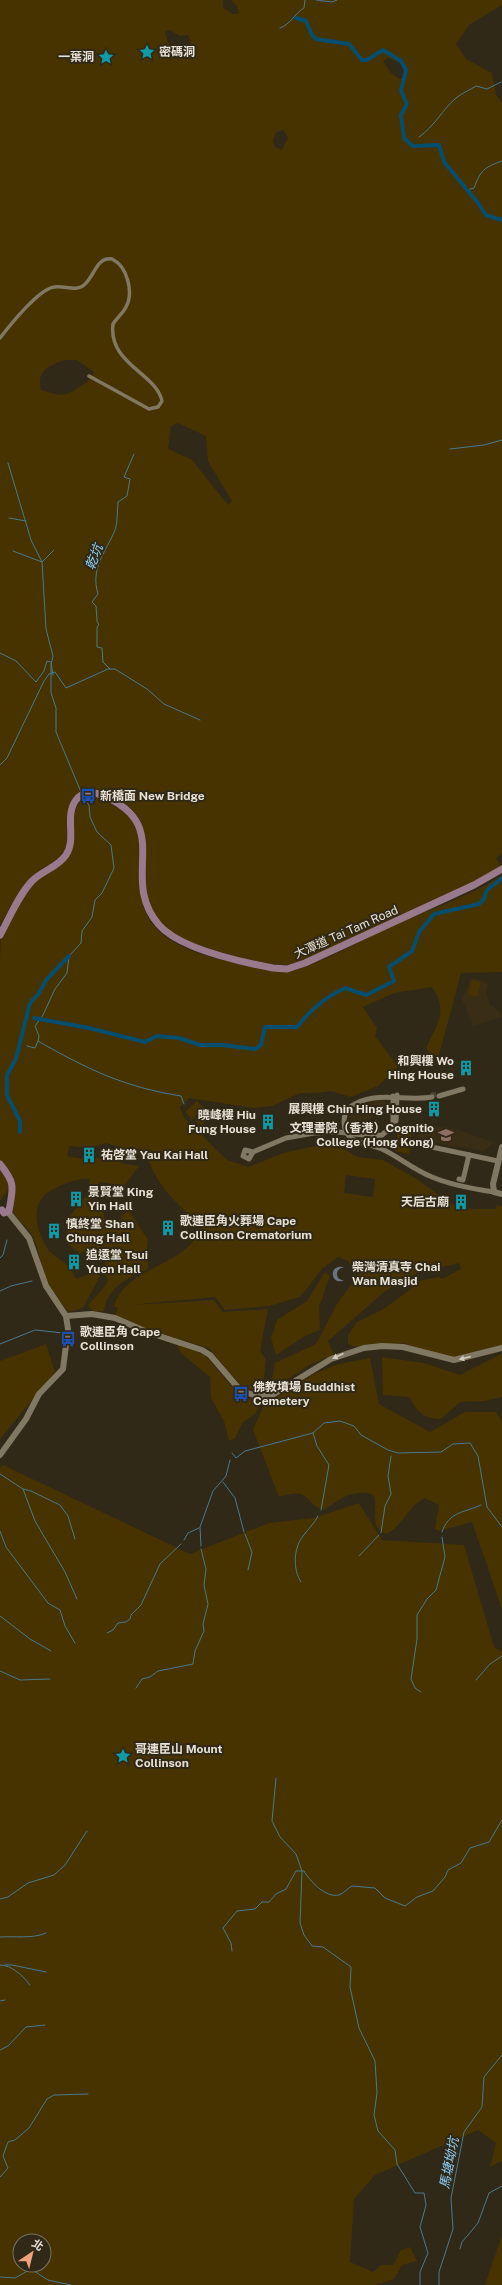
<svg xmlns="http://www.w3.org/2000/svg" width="502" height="2285" font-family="'Public Sans','Noto Sans TC',sans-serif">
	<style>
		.built { fill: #392e15 }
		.green { fill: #463300; fill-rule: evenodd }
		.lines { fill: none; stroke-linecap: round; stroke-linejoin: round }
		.stream { stroke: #497a8e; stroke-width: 1 }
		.canal { stroke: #064e70; stroke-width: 4 }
		.minor-tunnel { stroke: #4c4434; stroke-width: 5; stroke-dasharray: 5 2.5; stroke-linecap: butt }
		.pedestrian { stroke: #817863; stroke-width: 3.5 }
		.minor { stroke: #817863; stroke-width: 5 }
		.tertiary { stroke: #817863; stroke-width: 6 }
		.secondary { stroke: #997a8c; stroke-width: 7 }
		.oneway { fill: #d2cbbe }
		.labels { text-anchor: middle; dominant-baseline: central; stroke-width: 4; stroke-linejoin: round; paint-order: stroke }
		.poi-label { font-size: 12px; font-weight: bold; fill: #e6e0d5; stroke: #312917; text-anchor: start }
		.street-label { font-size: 12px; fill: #e6e0d5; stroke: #312917 }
		.water-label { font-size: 13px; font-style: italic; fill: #8bd0fa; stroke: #312917 }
	</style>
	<rect width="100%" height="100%" fill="#312917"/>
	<g class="built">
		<path d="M471,978l17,4 -2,10 4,13 9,5 3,7 -29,9 -11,-27z"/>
		<path d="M377,1100l7,1 6,8 -39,18 -2,-13 4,-5z"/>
		<path d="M420,1125l31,3 43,14 -10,9 -67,-11z"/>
	</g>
	<g class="green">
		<path d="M0,0h224l-1,1v7l10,6 6,-1 -2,-7 -6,-6h271v5l-33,20 -13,19 10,15 26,14 4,22 6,8v750l-6,5 6,10 -24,13 -91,40 -32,18 -66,26c-17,1 -88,-15 -103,-23 -11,-6 -24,-15 -30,-25 -24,-35 9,-90 -34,-115 -21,-12 -22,-11 -45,-7l-11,52c-7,16 -25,20 -37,33 -12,12 -20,29 -29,45zM170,30l10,6 8,-1 3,7 -8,11c-11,-2 -16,-10 -18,-21zM388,58l14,6 3,6 -2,8 -3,1 -9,-6 -8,-12zM283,130l5,8 -6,12 -7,-3 -2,-6 3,-9zM65,360h12l17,12c-7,12 -7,10 -18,17 -14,10 -19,5 -35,1 -5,-19 8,-25 24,-30zM178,423l28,13 2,25 24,40 -4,4 -36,-45 -24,-11 3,-23z"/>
		<path d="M89,796c9,0 17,5 25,10 6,3 13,6 17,12 19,23 0,76 19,103 26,36 88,42 130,51 34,-2 79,-32 112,-46 35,-16 79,-29 110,-51v97l-41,1 -22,82 -3,5 -10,-12c11,-24 23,-37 6,-61l-38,6 -31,14 14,21 -2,8 23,31 -20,19 -27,11 -20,-6 -14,2h-17l-28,13 -19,2 -64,-10 -9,9 4,11 43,42 22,7 34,-14 37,-8 20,2 18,10 25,3 32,18 35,25 17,6h29l1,-4 5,1v141l-37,10 -19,1 -43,-15 -45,5 -10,-4v-9l9,-13 25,-12 25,-18 12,-11 20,-4 3,2 19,-10 -2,-6 -45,11 -30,18 -56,49 6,14 -25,10 -39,26 5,-28 41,-19 21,-40 22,-30 -11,-13 -10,-4 -16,12 -22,28 -31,9 -44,4 -10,-13 -84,8 83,-5 9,12 45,-3 -8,42 6,9 -4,33 -20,-6 -33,-39 -63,-19 -31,-13 3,-9h-4c8,-33 51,-39 74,-60 9,-7 15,-24 20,-34l-14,6c-19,-17 -38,-35 -46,-61l-41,-15 -19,5 -19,-2 -2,10 23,4 15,-4 20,8 14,2 -15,20 -24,-4 -14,22 5,4 5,-6 6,4 4,19 16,-6 -1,-4 8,-4 19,29 -1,3 1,26c-20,7 -41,20 -44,42 -8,1 -12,1 -16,-6l18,-20 2,-6 -8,-9 4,-2 2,-9 -13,-13 -13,8 -15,-13 4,-24 17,-21 4,-17c-13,-1 -29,5 -40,12 -21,13 -14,38 -3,57 4,6 13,11 19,16 4,4 7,10 10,15l21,-8 4,3 -18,34 -15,4 -21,-29 -10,-36 -6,-14 -16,-18 -5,-12c11,-21 4,-27 -10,-44 0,-57 0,-115 0,-173 0,-11 0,-39 1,-48 9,-18 19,-40 33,-55 11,-11 30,-15 37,-30 8,-18 -6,-48 18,-57zM346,1175l29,4 -2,18 -29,-4z"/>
		<path d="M472,980l9,2 -4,15 -9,-2z"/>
		<path d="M197,1101l7,7 -12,12 -7,-8z"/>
		<path d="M206,1109l6,6 -12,11 -5,-6z"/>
		<path d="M398,1129l14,2 -3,23 -14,-3z"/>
		<path d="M0,1170l8,9 1,10 -9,12z"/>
		<path d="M325,1272l5,4c-5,9 -6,22 -11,30l1,24 -15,6 -29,19 -5,-17 6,-18 30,-19z"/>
		<path d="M175,1343l30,12 34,40 22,7 -6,12 -12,8 -8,16 -6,3 -5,-20 -13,-23 -1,-21 -28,-23z"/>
		<path d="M46,1344l9,28 -55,67v-78z"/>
		<path d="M502,1354v43l-18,4 -24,1 -19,17c-19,-1 -23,-7 -32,-22l-26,-2 -1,-38 42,6 36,12z"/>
		<path d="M370,1358l9,46 51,28 35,-20h31l6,10v187l-30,-87 -33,9 -4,-2 4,-24 -14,-7c-17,8 -22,27 -38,36 -21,-6 -6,-28 -15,-40 -20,-5 -32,5 -48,16 -21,-6 -12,-24 -45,-13l-26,-67 11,-25 50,-31 25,-10z"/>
		<path d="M3,1465l187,89 79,-31 45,-5 45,-15 23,37 82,5 30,102 8,5v509l-12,6 6,-24 -18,-13 -103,45 -21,24 -4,63 23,10 8,-7h12l8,-15 9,-3 7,14 -15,4 -8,14 -18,6h-376v-817zM20,2241h24v24h-24z"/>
		<path d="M502,2235v50h-17z"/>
	</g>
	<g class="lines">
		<g class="stream">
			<path d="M316,0l16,2 5,-2"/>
			<path d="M280,28c11,-4 14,-14 24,-20l1,-8"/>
			<path d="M419,137c16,-11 23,-27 37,-39 6,-5 14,-8 20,-12l11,3 14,-7"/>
			<path d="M467,190l7,-2c7,-18 9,-20 28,-27"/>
			<path d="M450,449l34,-4 18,-5"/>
			<path d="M8,463l23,77 11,22 4,67 7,27 -2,9v28l5,15v24l25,60"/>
			<path d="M9,518l17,3"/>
			<path d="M13,551l29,11 12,-12"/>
			<path d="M0,653l16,8 20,21 8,-11 3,-10 4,1 2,13"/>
			<path d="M110,669l-7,-7 -1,-14 -5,-1v-20l2,-2 -2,-4 -1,-15 -4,-4 6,-8c-8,-26 8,-42 17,-64 3,-8 2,-19 3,-28l9,-6 3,-17 -6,-2 10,-23"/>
			<path d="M0,765l7,-7 37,-77 5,-7 6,-2 11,16 42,-19h7l32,20 17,15 36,16"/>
			<path d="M38,1041l1,-5 -4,-10 8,-11 12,-26 12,-16 2,-17 12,-13 1,-12 10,-14 3,-17 7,-7 12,-25 -3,-23 -14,-13 -7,-15 -1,-12 -5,-6"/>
			<path d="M27,1046l8,2 3,-7c49,28 86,46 143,55l3,8"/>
			<path d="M0,1258l3,-3 4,-15"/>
			<path d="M0,1291l11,-5 21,-5"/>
			<path d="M0,1344l35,-14 28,3"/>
			<path d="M313,1433l4,13 12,19 -8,45"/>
			<path d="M232,1453l4,5 9,-7 68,-18 11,-10 16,-2 14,5 7,9 27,15 10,3 43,-1 12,-8 17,-1 8,13 9,51 15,20"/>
			<path d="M0,1474l23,15 8,2 29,14 8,11 7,23"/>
			<path d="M223,1482l12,16 9,34"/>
			<path d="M23,1489l12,32 30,51 12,27"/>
			<path d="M0,1531l6,16 42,56 12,7 5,16 10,17"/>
			<path d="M442,1532c7,-21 22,-19 39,-27"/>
			<path d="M381,1533l4,-27 6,-12 -3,-18 3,-20"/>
			<path d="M245,1534l7,18 -4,18"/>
			<path d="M184,1540l4,-7 11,-5"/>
			<path d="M201,1546l-1,-19 13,-36 13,-15 4,-16"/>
			<path d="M359,1556l20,-21"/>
			<path d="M301,1582c-8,-12 -8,-33 2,-46 6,-8 11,-12 15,-20"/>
			<path d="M0,1616l30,23 21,12"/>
			<path d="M107,1633l6,-3 5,-7 8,-1 4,-3 1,-4 10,-10 19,-41 21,-20"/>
			<path d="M0,1671l20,9 30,-1"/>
			<path d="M476,1680l14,-16 12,-8"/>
			<path d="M136,1688l6,-9 8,-2 8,-6 35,-7 2,-13 9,-20 -1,-7 5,-20 -4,-19 2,-16 -5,-20"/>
			<path d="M421,1692l-6,-4 -4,-9 6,-40v-24l10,-16 9,-9 9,-33 -3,-20"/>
			<path d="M276,1778l-4,43 8,16 16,17 6,17 -2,52 4,12 8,11 11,1 28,20 -1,20 9,41 16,33 2,32 -3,22 4,16 17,19 2,14 18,29h9l2,12 -6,22 8,26 -8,19v13"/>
			<path d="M0,1899l8,-2 20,-14 26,-8 11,-10 22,-34"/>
			<path d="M0,1937c15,-1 33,2 46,-4"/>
			<path d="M232,1951l-1,-8 -8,-15 14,-17 18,-2 7,-7h7l7,-8 10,-5 10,-18h8c6,10 21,27 35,24 5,-2 9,-7 13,-9l23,2 10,10 20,8 12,-9 16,-6 12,-14 3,-7 13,-7 9,-15 19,-6 13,-22"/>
			<path d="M0,1965c12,0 23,11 30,20"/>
			<path d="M5,1965h7l34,7"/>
			<path d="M0,2001l5,-1"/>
			<path d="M0,2050l8,-4 18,-19 19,-2"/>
			<path d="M0,2177l8,-9 -5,-12 5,-14 7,-2 14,-12 18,-29 7,-4 34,-1"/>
			<path d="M460,2249l2,-7 16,-19 11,-30 13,-7"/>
			<path d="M0,2277l15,1 14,-8 5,1 14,9 23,5"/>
			<path d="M439,2285v-13l14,-43 -2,-31 13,-66 18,-25 2,-30 18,-22"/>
		</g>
		<g class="canal">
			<path d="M296,18l10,3 6,14 4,4 33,5 13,16h5l16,-10 18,11 5,9 -5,21 6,13 -6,11 3,23 9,8 26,-1 5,17 34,41 8,12 16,5"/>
			<path d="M34,1018l55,10 56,14 12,-6 22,2 21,7h22l33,4 6,-4 4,-18h32c14,-18 28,-30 48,-39l21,7 28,-14 -5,-14 23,-16 7,-19 15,-18 45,-10 5,-5 3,-9 15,-12"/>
			<path d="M20,1132v-11l-13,-26v-20l9,-16 14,-56 9,-10 7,-13 23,-24"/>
		</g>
		<path class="minor-tunnel" d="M431,1095l7,-1"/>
		<path class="pedestrian" d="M0,338c10,-13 39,-49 54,-51 10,-2 22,5 30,-2 10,-8 13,-29 28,-26 15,7 22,33 14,48 -3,6 -9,11 -13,17 -5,40 43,49 49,77l-4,6 -9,2 -60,-33"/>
		<g class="minor">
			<path d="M439,1096l24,-7"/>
			<path d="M432,1097c-27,5 -60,-8 -83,11 -4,4 -5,8 -5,14 0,22 22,20 38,27 17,8 32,21 50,28 19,8 41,12 62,15"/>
			<path d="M396,1121l1,-26"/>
			<path d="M422,1145l76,16"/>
			<path d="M253,1152l-4,7 -6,-3 2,-6 8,2 33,-14 28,-5 24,-1 34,4 10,-1 7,-6 4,-7v-26"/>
			<path d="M459,1179l4,1 6,-25"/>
		</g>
		<g class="tertiary">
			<path d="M502,1147l-9,37 1,8 8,2"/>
			<path d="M66,1316l26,-2 23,4 32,14 55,18 8,5 31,36 16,5 17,-2 57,-35 33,-11 18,-2 21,1 51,13 48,-12"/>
			<path d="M0,1455l26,-36 13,-25 24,-25 5,-40 -2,-13 -20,-30 -17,-48 -21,-26"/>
		</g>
		<g class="secondary">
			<path d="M0,935c10,-18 18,-39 32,-54 10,-10 26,-14 34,-26 11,-16 -2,-39 10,-55 6,-8 17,-9 25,-5 76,30 16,82 58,130 21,24 82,37 114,43l14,1 18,-6 169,-78 28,-16"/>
			<path d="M0,1164c16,20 13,23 9,47l-5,2 -2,-3"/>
		</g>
	</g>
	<defs><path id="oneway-solid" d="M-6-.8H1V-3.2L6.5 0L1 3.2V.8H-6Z"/></defs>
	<g class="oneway">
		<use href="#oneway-solid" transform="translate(338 1356) rotate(156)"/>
		<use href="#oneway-solid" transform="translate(465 1358) rotate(166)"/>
	</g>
	<defs>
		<symbol id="sight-bare" viewBox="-9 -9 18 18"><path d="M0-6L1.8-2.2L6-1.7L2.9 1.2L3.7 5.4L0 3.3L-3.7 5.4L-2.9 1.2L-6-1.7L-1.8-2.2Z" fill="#0f9aa8" stroke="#312917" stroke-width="2.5" paint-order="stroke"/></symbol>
		<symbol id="bus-bare" viewBox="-9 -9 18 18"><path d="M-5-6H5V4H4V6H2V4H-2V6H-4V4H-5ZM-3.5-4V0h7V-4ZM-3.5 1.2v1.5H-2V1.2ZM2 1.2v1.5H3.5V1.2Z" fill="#1a4fb4" stroke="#312917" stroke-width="2.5" paint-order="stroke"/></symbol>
		<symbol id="building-bare" viewBox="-9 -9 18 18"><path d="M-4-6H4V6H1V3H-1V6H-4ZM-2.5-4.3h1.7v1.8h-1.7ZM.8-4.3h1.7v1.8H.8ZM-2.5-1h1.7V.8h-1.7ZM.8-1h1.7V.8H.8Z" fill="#0f9aa8" stroke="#312917" stroke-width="2.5" paint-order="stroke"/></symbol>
		<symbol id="school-bare" viewBox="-9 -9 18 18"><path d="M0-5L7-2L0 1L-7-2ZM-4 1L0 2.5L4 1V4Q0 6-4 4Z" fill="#8d6e63" stroke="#312917" stroke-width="2.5" paint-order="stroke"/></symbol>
		<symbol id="mosque-bare" viewBox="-9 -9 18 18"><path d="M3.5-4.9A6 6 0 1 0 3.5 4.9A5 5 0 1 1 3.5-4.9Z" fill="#6b7280" stroke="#312917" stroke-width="2.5" paint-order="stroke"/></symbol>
	</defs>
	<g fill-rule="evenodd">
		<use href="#sight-bare" x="136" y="41" width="22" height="22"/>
		<use href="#sight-bare" x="95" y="46" width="22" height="22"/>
		<use href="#bus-bare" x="77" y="785" width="22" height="22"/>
		<use href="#building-bare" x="455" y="1057" width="22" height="22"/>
		<use href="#building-bare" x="423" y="1098" width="22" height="22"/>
		<use href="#building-bare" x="257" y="1111" width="22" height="22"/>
		<use href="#school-bare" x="435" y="1124" width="22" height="22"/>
		<use href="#building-bare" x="78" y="1144" width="22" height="22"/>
		<use href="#building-bare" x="65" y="1188" width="22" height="22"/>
		<use href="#building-bare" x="450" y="1191" width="22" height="22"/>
		<use href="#building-bare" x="157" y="1217" width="22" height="22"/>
		<use href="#building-bare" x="43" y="1220" width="22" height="22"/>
		<use href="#building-bare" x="63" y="1251" width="22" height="22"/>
		<use href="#mosque-bare" x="329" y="1263" width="22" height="22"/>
		<use href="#bus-bare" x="57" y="1328" width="22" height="22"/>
		<use href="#bus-bare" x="230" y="1383" width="22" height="22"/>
		<use href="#sight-bare" x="112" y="1745" width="22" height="22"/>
	</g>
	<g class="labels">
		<g class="poi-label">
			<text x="159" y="52">密碼洞</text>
			<text x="94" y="57" text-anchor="end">一葉洞</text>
			<text x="100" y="796">新橋面 New Bridge</text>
			<text x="454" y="1061" text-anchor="end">和興樓 Wo<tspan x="454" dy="14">Hing House</tspan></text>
			<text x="422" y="1109" text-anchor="end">展興樓 Chin Hing House</text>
			<text x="256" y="1115" text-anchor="end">曉峰樓 Hiu<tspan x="256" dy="14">Fung House</tspan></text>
			<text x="434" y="1128" text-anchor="end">文理書院（香港）Cognitio<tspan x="434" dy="14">College (Hong Kong)</tspan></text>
			<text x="101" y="1155">祐啓堂 Yau Kai Hall</text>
			<text x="88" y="1192">景賢堂 King<tspan x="88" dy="14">Yin Hall</tspan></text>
			<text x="449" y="1202" text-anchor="end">天后古廟</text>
			<text x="180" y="1221">歌連臣角火葬場 Cape<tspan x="180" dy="14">Collinson Crematorium</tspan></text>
			<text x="66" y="1224">慎終堂 Shan<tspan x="66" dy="14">Chung Hall</tspan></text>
			<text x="86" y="1255">追遠堂 Tsui<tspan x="86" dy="14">Yuen Hall</tspan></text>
			<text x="352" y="1267">柴灣清真寺 Chai<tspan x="352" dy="14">Wan Masjid</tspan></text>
			<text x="80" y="1332">歌連臣角 Cape<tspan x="80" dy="14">Collinson</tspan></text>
			<text x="253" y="1387">佛教墳場 Buddhist<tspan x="253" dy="14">Cemetery</tspan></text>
			<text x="135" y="1749">哥連臣山 Mount<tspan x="135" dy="14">Collinson</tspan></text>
		</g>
		<g class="street-label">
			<text transform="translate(346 932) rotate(-24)">大潭道 Tai Tam Road</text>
		</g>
		<g class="water-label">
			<text transform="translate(94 557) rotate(-69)">乾坑</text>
			<text transform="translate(449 2163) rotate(-79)">馬塘坳坑</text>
		</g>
	</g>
	<g transform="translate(32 2253) rotate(35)"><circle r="19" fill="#312917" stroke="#797263"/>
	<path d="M0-3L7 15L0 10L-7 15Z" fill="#f0a279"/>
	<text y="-6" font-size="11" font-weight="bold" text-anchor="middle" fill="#e6e0d5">北</text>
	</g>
</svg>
